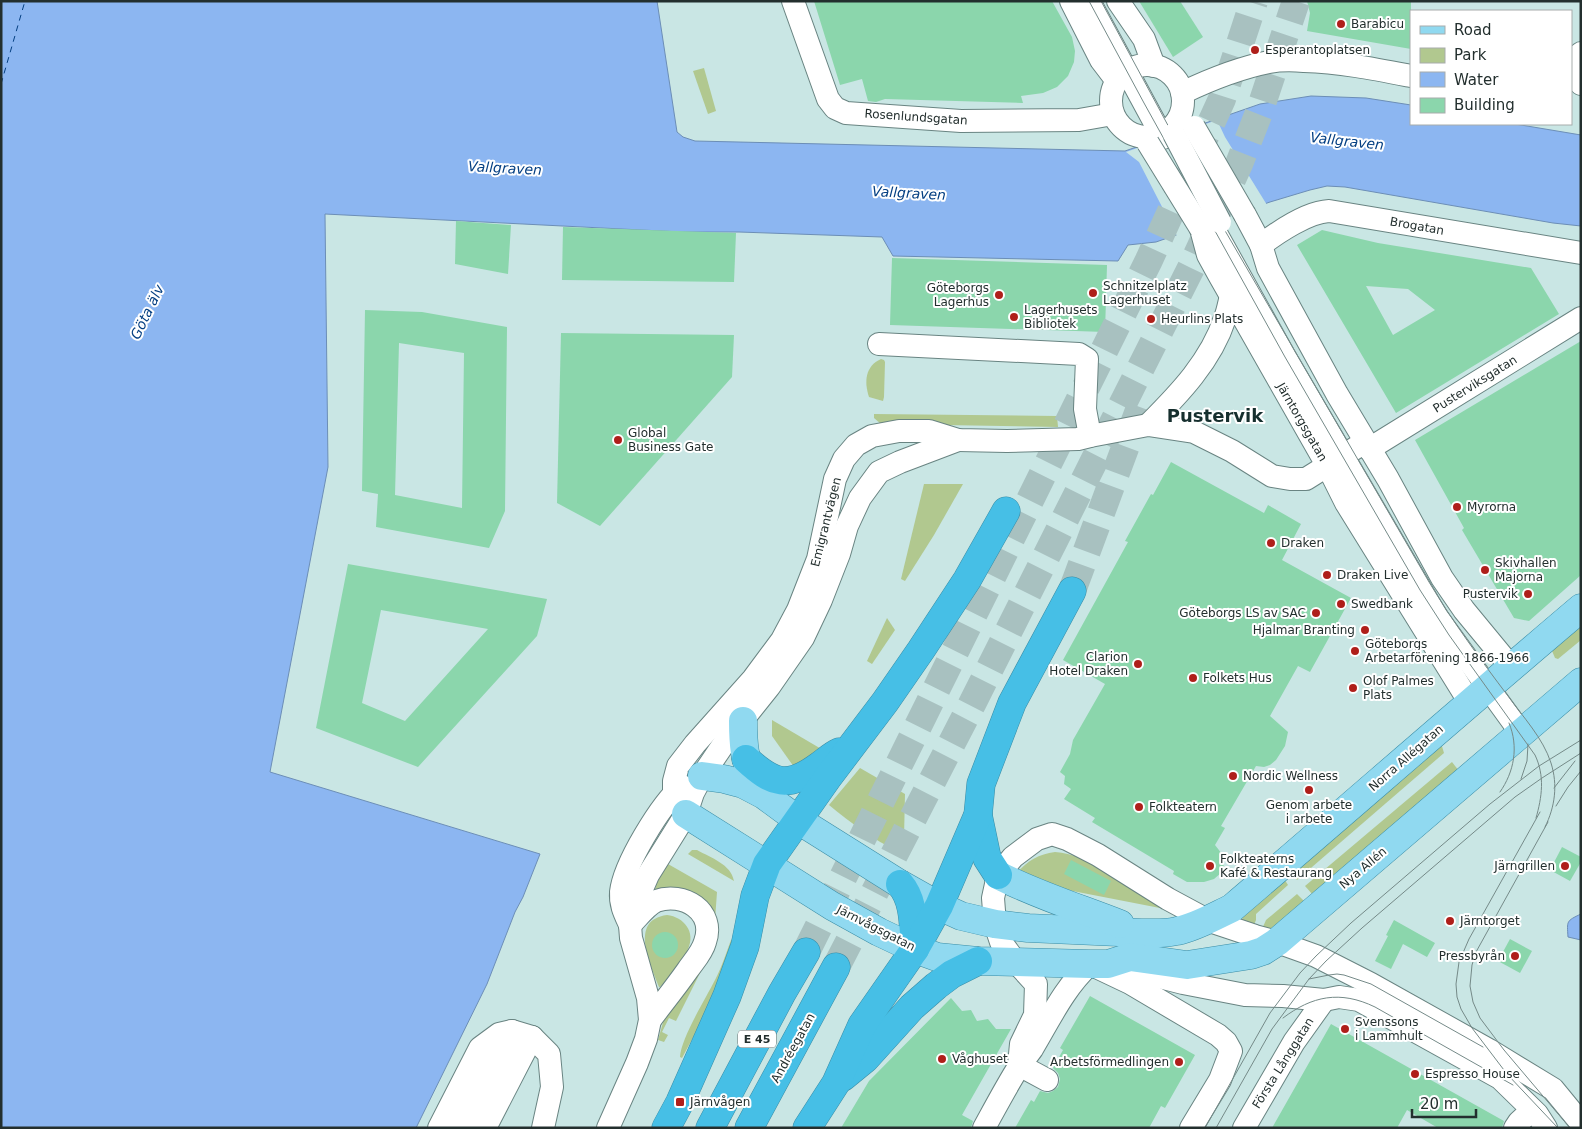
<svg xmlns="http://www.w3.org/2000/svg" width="1582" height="1129" font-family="'DejaVu Sans',sans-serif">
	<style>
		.green { fill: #b1c88f }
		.water { fill: #8cb6f1; stroke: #6c8eb6 }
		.pier { fill: #c9e6e4 }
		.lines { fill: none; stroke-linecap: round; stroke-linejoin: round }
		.ferry { stroke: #043f82; stroke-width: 1; stroke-dasharray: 6 5; stroke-linecap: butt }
		.building { fill: #8bd6ac; fill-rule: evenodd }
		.highway-tunnel { stroke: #a8c1c0; stroke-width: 28; stroke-dasharray: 28 14; stroke-linecap: butt }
		.minor-casing { stroke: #698482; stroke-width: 24 }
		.major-casing { stroke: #3a8da6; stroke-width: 29 }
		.highway-casing { stroke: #3a8da6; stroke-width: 29 }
		.minor { stroke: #fff; stroke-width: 22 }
		.major { stroke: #90d9f0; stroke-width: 28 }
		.highway { stroke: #46bfe6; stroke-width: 28 }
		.tram { stroke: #758a88; stroke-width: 1 }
		.minor-bridge-casing { stroke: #698482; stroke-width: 24; stroke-linecap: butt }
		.minor-bridge { stroke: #fff; stroke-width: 22 }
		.poi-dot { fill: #af1f1a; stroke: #fff; stroke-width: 2 }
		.labels { text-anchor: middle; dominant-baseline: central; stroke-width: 4; stroke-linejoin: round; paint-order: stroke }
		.shield { fill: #fff; stroke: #656d6d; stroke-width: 1 }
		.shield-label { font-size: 11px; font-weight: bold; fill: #232f2e }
		.poi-label { font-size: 12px; fill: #232f2e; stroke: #fff; text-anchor: start }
		.street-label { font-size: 12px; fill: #232f2e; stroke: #fff }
		.water-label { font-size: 14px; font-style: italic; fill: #043f82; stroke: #fff }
		.district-label { font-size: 18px; font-weight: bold; fill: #162f2e; stroke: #fff }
	</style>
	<rect width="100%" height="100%" fill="#c9e6e4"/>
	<g class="green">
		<path d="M704,68l12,43 -8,3 -15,-43z"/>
		<path d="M881,359l3,1 1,2 -1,35 -1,4 -14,-4c-5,-15 -4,-31 12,-38z"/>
		<path d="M874,414l183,2 1,11 -177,-3 -7,-6z"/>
		<path d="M924,484h39l-29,51 -29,46 -4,-2z"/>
		<path d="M887,618l8,12 -23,34 -5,-3z"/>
		<path d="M1581,619v21l-23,19 -3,-1 -5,-12z"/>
		<path d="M772,720l51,30 -29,17 -22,-31z"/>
		<path d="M1441,743l3,10 -147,127 -6,-8z"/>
		<path d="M1452,762l7,9 -146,124 -8,-9z"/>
		<path d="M860,768l45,26 -1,44 -4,14c-27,-12 -49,-29 -71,-47z"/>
		<path d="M692,850h5c14,8 34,14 37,31l-46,-27z"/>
		<path d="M1055,852c35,2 81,37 110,57l-113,-22 -35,-14c10,-12 22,-19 38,-21z"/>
		<path d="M668,864l49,28 -2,28c-18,-22 -26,-40 -58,-30l-2,-1 2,-9z"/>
		<path d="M1283,877l5,8 -32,29v6l-2,5 -11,-3 -1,-5z"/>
		<path d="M1297,894l7,7 -33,28h-9l4,-9z"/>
		<path d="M667,915c17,2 29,17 21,34 -4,9 -20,30 -28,38h-1c-8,-22 -31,-67 8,-72z"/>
		<path d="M733,939l-15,52 -36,67 -2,-1c1,-19 26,-59 35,-77 7,-13 11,-27 16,-40z"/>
		<path d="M704,965l-28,56 -7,-3 -7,14 6,3 -4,7 -6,-2 6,-21z"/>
	</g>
	<g class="water">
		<path d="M1,1h656l20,131 6,5 12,4 430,10 135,-47 51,-8 55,2 45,7v19h104l66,11v91l-28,-3 -208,-36 -18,-1 -17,4 -40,12 -114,40 -28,3 -10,16 -225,-5 -11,-19 -143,-5h-58l-356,-18 3,253 -58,305 270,82 -17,43 -8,15 -28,72 -71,144h-415z"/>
		<path d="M1581,914v26l-13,-3c-1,-16 -2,-16 13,-23z"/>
	</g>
	<path class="pier" d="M1217,120l8,17 42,68 -90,31 -38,-74 -13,-10z"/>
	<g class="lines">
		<path class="ferry" d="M1,84l24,-83"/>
	</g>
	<g class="building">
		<path d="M814,1h238l20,36 3,14 -1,11 -6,14 -11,11 -14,6 -22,3 2,7 -138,-4 -9,3 -8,-1 -6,-22 -22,6z"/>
		<path d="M1139,1h41l23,36 -30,20z"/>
		<path d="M1307,1h104v48l-104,-18 3,-18z"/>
		<path d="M456,221l55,4 -3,49 -53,-10z"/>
		<path d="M563,227l173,6 -2,49 -172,-2z"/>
		<path d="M1322,230l56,13 153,25 28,46 -163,99 -99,-168zM1366,286l42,3 27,21 -42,25z"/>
		<path d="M892,258l215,7 -2,67 -215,-7z"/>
		<path d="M365,310l57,2 85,15 -2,184 -16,37 -113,-21 2,-33 -16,-3zM399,343l65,10 -2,155 -67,-13z"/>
		<path d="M561,333l173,2 -2,42 -132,149 -43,-23z"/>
		<path d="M1581,341v234l-52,46 -15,-3 -52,-88 2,-2 -49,-88z"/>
		<path d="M1171,462l93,51 4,-8 33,19 -19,36 69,38 -41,74 -12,-6 -28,50 18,16 -3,14 -9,14 -6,5 -6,2 -8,-1 -35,60 4,2 -10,17 7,9 2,14 -3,5 -7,6 -10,3h-17l-14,-8 1,-3 -82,-49 3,-4 -31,-19 7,-10 -7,-5 1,-8 -5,-4 10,-18 3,-14 32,-56 -42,-24 65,-118 -3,-1 26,-47 2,1z"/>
		<path d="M348,564l199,35 -10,37 -119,131 -102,-39zM381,610l107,19 -83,92 -43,-18z"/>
		<path d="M1562,847l19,10v5l-11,19 -20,-11z"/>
		<path d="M1071,860l40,21 -7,14 -40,-21z"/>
		<path d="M1394,920l41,23 -8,14 -24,-13 -12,25 -16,-8 13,-25 -2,-1z"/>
		<circle cx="665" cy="945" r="13"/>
		<path d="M1510,939l22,12 -12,22 -22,-12z"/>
		<path d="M1090,996l105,59 -30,53 -4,-2 -12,22h-134l16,-28 3,2 6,-11 8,2 5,-2 5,-4 2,-8 -2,-6 -5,-5 10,-18 -3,-2z"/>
		<path d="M951,998l11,13 9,-1 6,11 11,-2 8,10h15l-49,86 11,6 -2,7h-130l28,-47z"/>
		<path d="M1331,1024l173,97 -2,7h-64l-31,-18 -10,18h-125z"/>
	</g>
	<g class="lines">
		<g class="highway-tunnel">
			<path d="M1072,591l69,-186"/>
			<path d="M806,952l343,-692 73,-161 32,-98"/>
			<path d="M836,967l137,-265 218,-434 48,-104 21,-54 36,-109"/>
		</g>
		<defs>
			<g id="minor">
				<path d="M793,1l35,98 7,9 11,5 115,8 118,-1 34,-6"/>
				<path d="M1071,1l30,59 16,21"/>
				<path d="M1089,1l74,137"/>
				<path d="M1118,1l26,38 10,27"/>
				<path d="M1571,61l10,-8"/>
				<circle cx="1147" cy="101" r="36"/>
				<path d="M1571,73l10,11"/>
				<path d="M1182,93c27,-13 57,-25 87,-31 11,-2 23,-2 35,-1 36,1 71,8 107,15"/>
				<path d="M1245,215l16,30 7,23 69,126 51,85 54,99 22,32 47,57"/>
				<path d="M1211,224l74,133 152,260 84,116"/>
				<path d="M1201,229l7,26 11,20 108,190 19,38 124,200"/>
				<path d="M1261,245c17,-13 47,-33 68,-34l252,42"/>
				<path d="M879,344l200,10 8,5 -2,50 5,27"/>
				<path d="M1148,425c31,-31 63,-64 77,-107 3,-7 4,-15 6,-22"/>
				<path d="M1369,449l212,-131"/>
				<path d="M686,814l-9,-13 -3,-8v-12l4,-15 17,-22 58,-65 29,-39 16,-30 20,-51 17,-80 9,-20 12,-14 16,-9 27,-5h30l29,9 49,1 71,-2 12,-3 58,-11 46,7 38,19 40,25 18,3h16l59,-37"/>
				<path d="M631,924c7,-7 16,-19 25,-23 27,-10 60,10 49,41 -3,11 -12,20 -18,29 -12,17 -25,33 -37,49"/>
				<path d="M630,925c-5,-11 -10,-20 -9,-33 3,-28 40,-88 61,-106"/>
				<path d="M1121,967l62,16 62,12 38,1 41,4 15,-3 20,3 141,78 37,36 9,14"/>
				<path d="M1019,1065l2,-21 14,-29 1,-31 -21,-23 -14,-19 -6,-18 -2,-26 5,-23 15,-18 24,-18 15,-5 15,5 31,16 70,44 39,21 48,16 22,6 39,14 55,28 118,66 64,39 28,34"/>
				<path d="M1019,1065l28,15"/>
				<path d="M439,1128l41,-80 19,-14 13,-3 20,6 17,17 3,33 -9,41"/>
				<path d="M462,1128l50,-97"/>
				<path d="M485,1128l47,-91"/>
				<path d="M608,1128l29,-65 9,-24 4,-19 -2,-22 -17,-60 -1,-13 11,-34 7,-16 38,-61 7,-21 9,-17 23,-34 44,-55 34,-49 18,-38 18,-46 8,-28 13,-28 19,-26 21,-10 58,-22"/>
				<path d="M984,1128c11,-20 22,-41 34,-60 4,-7 10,-13 14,-19 18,-30 32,-61 58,-85l40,19 88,52 8,7 5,9 -11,29 -29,48"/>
				<path d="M1244,1128l50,-86 30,-42"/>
				<path d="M1515,1128l4,-6 13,-12"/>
			</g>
			<g id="major">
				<path d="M743,721c0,20 1,42 12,60"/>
				<path d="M702,776l22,3 19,5 21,11 34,25 102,64 39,22 22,10 34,8 33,4 113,5c12,0 24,1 36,-2 19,-4 38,-15 55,-23 117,-100 232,-201 349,-300"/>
				<path d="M686,814l146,92 47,26 36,17 22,8 41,4 112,3h18l22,-7 57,8 64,-10 12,-4 14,-9 304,-260"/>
				<path d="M998,875c39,20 81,33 122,49"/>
			</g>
			<g id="highway">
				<path d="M746,759c27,25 42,30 73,7 7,-5 13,-11 20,-14"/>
				<path d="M978,815l9,43 11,17"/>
				<path d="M900,884c15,17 13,43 15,65"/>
				<path d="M843,1077l22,-18 47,-52 24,-21 16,-12 26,-13"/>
				<path d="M666,1128l14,-26 47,-106 18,-50 10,-50 12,-32 62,-88 56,-74 36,-52 46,-70 39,-69"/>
				<path d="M710,1128l72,-135 24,-41"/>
				<path d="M749,1128l87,-161"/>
				<path d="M807,1128l29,-45 26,-58 53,-76 24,-43 39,-91 3,-31 31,-81 60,-112"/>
			</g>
		</defs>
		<use href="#minor" class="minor-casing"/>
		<use href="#major" class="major-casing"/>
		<use href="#highway" class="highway-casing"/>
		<use href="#minor" class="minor"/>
		<use href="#major" class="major"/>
		<use href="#highway" class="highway"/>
		<g class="tram">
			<path d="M1089,1l55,102 141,254 135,233 29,45 86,120c10,21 7,42 1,63"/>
			<path d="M1101,1l119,221 209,360c24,40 51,77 79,114 15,21 35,42 43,67 7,22 4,44 -6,64"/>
			<path d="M1521,779l6,-18 1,-17"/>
			<path d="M1554,788l21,-27"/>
			<path d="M1500,792c14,-20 19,-45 9,-69"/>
			<path d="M1556,806l12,-19 13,-16"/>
			<path d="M1540,812l-71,127 -10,23 -3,22 1,13 4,12 11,19 35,46 51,54"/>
			<path d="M1548,822l-72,130 -4,13 -2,21 3,16 7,16 24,32 66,78"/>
			<path d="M1309,979l20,-4 8,-1 7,1 27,9 112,63"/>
			<path d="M1283,1018c29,-22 57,-28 92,-11l138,78"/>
			<path d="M1205,1128l65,-115 30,-40 16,-17 35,-33 139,-119 49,-38 42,-26"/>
			<path d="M1216,1128l56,-99 37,-50 17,-18 36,-33 153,-131 27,-19 39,-25"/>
		</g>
		<defs>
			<g id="minor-bridge">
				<path d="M1194,127l51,88"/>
				<path d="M1174,134l46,88"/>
				<path d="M1148,143l53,86"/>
			</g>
		</defs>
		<use href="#minor-bridge" class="minor-bridge-casing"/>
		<use href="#minor-bridge" class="minor-bridge"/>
	</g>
	<g class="poi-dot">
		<circle cx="1341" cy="24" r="5"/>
		<circle cx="1255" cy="50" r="5"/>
		<circle cx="1093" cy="293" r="5"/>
		<circle cx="999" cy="295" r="5"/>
		<circle cx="1014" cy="317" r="5"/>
		<circle cx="1151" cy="319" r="5"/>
		<circle cx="618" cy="440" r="5"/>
		<circle cx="1457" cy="507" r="5"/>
		<circle cx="1271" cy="543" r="5"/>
		<circle cx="1485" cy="570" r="5"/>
		<circle cx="1327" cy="575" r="5"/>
		<circle cx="1528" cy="594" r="5"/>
		<circle cx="1341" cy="604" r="5"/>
		<circle cx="1316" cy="613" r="5"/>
		<circle cx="1365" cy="630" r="5"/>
		<circle cx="1355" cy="651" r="5"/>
		<circle cx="1138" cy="664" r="5"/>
		<circle cx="1193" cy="678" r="5"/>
		<circle cx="1353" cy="688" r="5"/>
		<circle cx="1233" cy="776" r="5"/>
		<circle cx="1309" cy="790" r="5"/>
		<circle cx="1139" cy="807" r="5"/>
		<circle cx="1210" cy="866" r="5"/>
		<circle cx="1565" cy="866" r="5"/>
		<circle cx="1450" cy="921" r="5"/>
		<circle cx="1515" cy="956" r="5"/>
		<circle cx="1345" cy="1029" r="5"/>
		<circle cx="942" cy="1059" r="5"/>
		<circle cx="1179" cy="1062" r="5"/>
		<circle cx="1415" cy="1074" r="5"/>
		<rect x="675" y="1097" width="10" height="10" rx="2.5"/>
	</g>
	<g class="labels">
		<rect class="shield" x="738" y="1030.5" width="38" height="17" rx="4"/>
		<g class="shield-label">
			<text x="757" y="1039">E 45</text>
		</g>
		<g class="poi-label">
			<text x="1351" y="24">Barabicu</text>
			<text x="1265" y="50">Esperantoplatsen</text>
			<text x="1103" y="286">Schnitzelplatz<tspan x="1103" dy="14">Lagerhuset</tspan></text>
			<text x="989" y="288" text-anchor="end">Göteborgs<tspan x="989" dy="14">Lagerhus</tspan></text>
			<text x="1024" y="310">Lagerhusets<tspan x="1024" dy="14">Bibliotek</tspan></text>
			<text x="1161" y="319">Heurlins Plats</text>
			<text x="628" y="433">Global<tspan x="628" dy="14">Business Gate</tspan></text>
			<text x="1467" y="507">Myrorna</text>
			<text x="1281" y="543">Draken</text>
			<text x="1495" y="563">Skivhallen<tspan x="1495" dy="14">Majorna</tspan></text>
			<text x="1337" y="575">Draken Live</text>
			<text x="1518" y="594" text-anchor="end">Pustervik</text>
			<text x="1351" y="604">Swedbank</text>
			<text x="1306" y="613" text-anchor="end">Göteborgs LS av SAC</text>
			<text x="1355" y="630" text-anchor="end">Hjalmar Branting</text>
			<text x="1365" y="644">Göteborgs<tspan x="1365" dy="14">Arbetarförening 1866-1966</tspan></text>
			<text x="1128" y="657" text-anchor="end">Clarion<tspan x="1128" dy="14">Hotel Draken</tspan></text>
			<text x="1203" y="678">Folkets Hus</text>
			<text x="1363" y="681">Olof Palmes<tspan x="1363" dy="14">Plats</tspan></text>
			<text x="1243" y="776">Nordic Wellness</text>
			<text x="1309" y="805" text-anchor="middle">Genom arbete<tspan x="1309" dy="14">i arbete</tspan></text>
			<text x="1149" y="807">Folkteatern</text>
			<text x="1220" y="859">Folkteaterns<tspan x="1220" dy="14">Kafé &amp; Restaurang</tspan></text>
			<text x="1555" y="866" text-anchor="end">Järngrillen</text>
			<text x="1460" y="921">Järntorget</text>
			<text x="1505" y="956" text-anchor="end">Pressbyrån</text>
			<text x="1355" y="1022">Svenssons<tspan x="1355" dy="14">i Lammhult</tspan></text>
			<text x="952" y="1059">Våghuset</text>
			<text x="1169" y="1062" text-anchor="end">Arbetsförmedlingen</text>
			<text x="1425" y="1074">Espresso House</text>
			<text x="690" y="1102">Järnvågen</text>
		</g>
		<g class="street-label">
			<text transform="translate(916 117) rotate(4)">Rosenlundsgatan</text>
			<text transform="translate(1417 226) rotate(10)">Brogatan</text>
			<text transform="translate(1475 384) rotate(-32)">Pusterviksgatan</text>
			<text transform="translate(1302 422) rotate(60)">Järntorgsgatan</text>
			<text transform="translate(826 522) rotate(-76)">Emigrantvägen</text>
			<text transform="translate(1406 758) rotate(-41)">Norra Allégatan</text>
			<text transform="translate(1363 868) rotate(-40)">Nya Allén</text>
			<text transform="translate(876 928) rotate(27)">Järnvågsgatan</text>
			<text transform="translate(793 1048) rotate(-61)">Andréegatan</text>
			<text transform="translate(1283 1063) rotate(-58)">Första Långgatan</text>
		</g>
		<g class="water-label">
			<text transform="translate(1347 141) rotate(6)">Vallgraven</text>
			<text transform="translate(505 168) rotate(3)">Vallgraven</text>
			<text transform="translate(909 193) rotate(3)">Vallgraven</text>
			<text transform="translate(147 312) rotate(-64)">Göta älv</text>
		</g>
		<g class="district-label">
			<text x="1215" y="415">Pustervik</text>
		</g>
	</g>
	<rect width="1582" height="1129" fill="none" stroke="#232f2e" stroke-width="5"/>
	<rect x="1410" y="10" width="162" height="115" fill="#ffffff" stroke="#a7acab"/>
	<rect x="1420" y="26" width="25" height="8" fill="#90d9f0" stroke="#a7acab"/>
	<text x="1454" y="35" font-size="15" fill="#232f2e">Road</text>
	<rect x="1420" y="48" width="25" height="15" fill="#b1c88f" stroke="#a7acab"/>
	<text x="1454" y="60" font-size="15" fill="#232f2e">Park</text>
	<rect x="1420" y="72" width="25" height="15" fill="#8cb6f1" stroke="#a7acab"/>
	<text x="1454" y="85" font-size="15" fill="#232f2e">Water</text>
	<rect x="1420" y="98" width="25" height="15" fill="#8bd6ac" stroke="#a7acab"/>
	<text x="1454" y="110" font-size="15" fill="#232f2e">Building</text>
	<path d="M1412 1109v8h64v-8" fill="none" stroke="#232f2e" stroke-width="2.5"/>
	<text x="1420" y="1109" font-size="15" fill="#232f2e" stroke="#ffffff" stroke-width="4" paint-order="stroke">20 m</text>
</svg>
